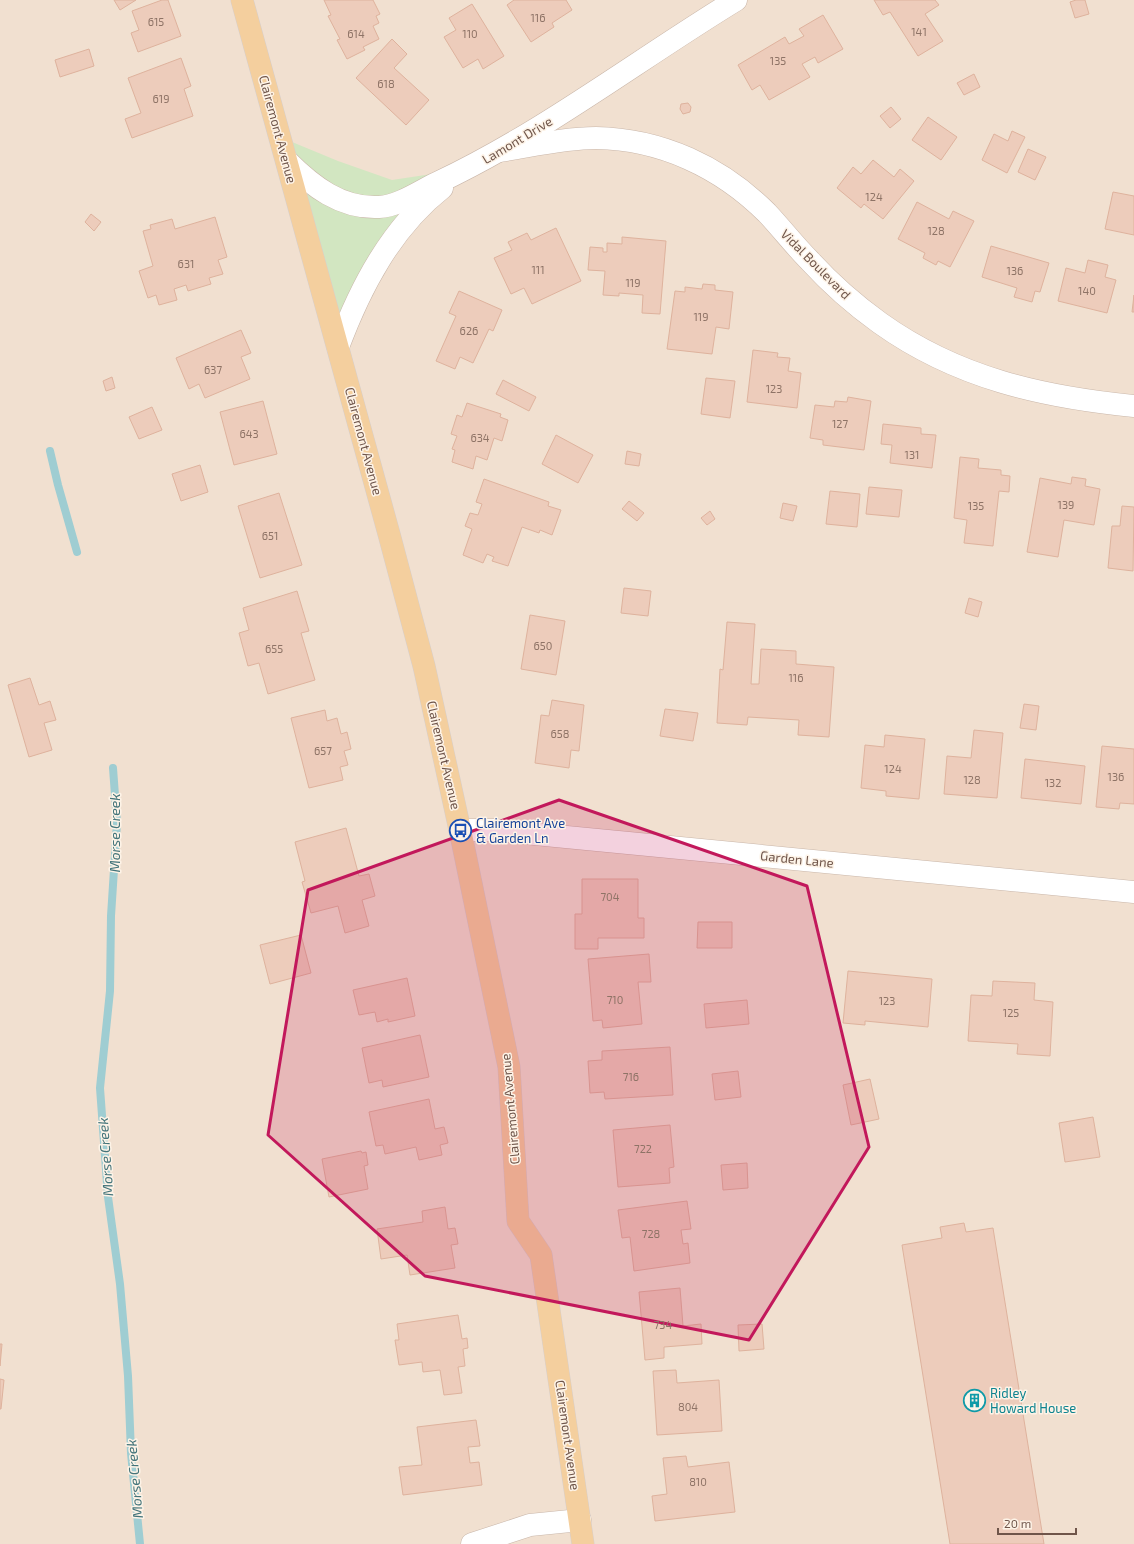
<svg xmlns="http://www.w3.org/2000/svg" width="1134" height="1544" font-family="'Exo 2',sans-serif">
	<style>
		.residential { fill: #f1e0d0 }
		.green { fill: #d2e6c1 }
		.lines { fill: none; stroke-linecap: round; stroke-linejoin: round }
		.stream { stroke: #9fcdd2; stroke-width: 8 }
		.building { fill: #edccbb; stroke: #deb29d }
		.minor-casing { stroke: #c9b6a9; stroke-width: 23 }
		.major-casing { stroke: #d7cfcc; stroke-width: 23 }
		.minor { stroke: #fff; stroke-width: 22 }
		.major { stroke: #f4cf9e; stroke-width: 22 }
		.marked { fill: #c2185b; fill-opacity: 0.2; stroke: #c2185b; stroke-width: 3; stroke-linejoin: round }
		.labels { text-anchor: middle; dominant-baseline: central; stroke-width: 3; stroke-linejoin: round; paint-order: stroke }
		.number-label { font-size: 11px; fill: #8e7366 }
		.street-label { font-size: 13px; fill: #6f554a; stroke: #fdf3e7 }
		.transit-label { font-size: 13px; fill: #164399; stroke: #fdf3e7; text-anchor: start }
		.culture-label { font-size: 13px; fill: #0d838f; stroke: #fdf3e7; text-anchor: start }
		.water-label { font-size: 14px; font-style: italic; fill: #43747a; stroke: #fdf3e7 }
	</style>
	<rect width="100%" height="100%" fill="#faefe1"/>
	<rect class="residential" x="0" y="0" width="1134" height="1544"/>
	<path class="green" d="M280,137l58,24 54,19 73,-11 -33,27 -98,148z"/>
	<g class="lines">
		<g class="stream">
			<path d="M50,451l8,34 19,67"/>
			<path d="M113,768l4,55 -6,93 -1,75 -10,97 8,109 12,87 8,92 3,77 9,91"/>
		</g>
	</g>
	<g class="building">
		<path d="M114,0h22l-16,10z"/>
		<path d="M162,0h6l13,36 -43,16 -7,-19 8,-3 -7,-19z"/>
		<path d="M324,0h49l7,14 -4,2 3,7 -6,3 6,13 -16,8 2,3 -18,9 -10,-19 3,-1 -12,-23 3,-1z"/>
		<path d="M514,0h52l6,10 -20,13 2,4 -23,15 -24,-37z"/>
		<path d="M874,0h61l4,5 -14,9 18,27 -25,15 -28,-44 -7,3z"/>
		<path d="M1076,0h9l4,14 -14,4 -5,-16z"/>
		<path d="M472,4l32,52 -21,13 -5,-10 -15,9 -19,-31 12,-7 -7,-12z"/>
		<path d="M823,15l20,34 -25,14 -3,-6 -13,7 8,13 -41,23 -9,-15 -8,5 -14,-25 47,-28 4,7 15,-8 -5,-7z"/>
		<path d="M392,39l15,15 -13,14 35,32 -23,25 -50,-47z"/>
		<path d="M89,49l5,17 -34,11 -5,-17z"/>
		<path d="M181,58l10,28 -7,3 9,27 -61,22 -7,-19 16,-6 -13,-35z"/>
		<path d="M974,74l6,13 -16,8 -7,-12z"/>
		<path d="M688,103l3,4 -1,5 -7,2 -3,-5 1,-5z"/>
		<path d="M891,107l10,12 -11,9 -10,-12z"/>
		<path d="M928,117l29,20 -16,23 -29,-20z"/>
		<path d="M1012,131l13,6 -18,36 -25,-13 12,-26 14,7z"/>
		<path d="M1028,149l18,8 -11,23 -17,-8z"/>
		<path d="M873,160l21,17 6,-8 14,12 -31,38 -19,-15 -3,4 -24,-20 16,-21 8,7z"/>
		<path d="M1113,192l21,4v39l-29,-6z"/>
		<path d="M917,202l32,17 4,-8 21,10 -24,46 -12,-6 -2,4 -13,-7 2,-5 -27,-14z"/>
		<path d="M91,214l10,8 -7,9 -9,-9z"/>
		<path d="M215,217l12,40 -9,3 5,14 -14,4 2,6 -23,7 -2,-6 -12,4 3,11 -18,5 -3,-10 -8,3 -9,-27 14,-5 -10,-35 8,-2 -1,-4 22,-6 3,10z"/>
		<path d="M556,228l25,53 -49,23 -8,-16 -13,6 -17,-36 18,-8 -4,-8 19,-9 4,7z"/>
		<path d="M622,237l44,4 -6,73 -18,-1 1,-18 -24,-2v3l-16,-1 2,-24 -17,-1 2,-23 13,1v4h4v-9l15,1z"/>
		<path d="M991,246l58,17 -9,29 -5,-1 -3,11 -18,-5 3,-9 -35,-11z"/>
		<path d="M1088,260l20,5 -3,12 11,3 -9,33 -49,-12 8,-33 19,5z"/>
		<path d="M703,284l12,1v5l18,2 -4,37 -13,-2 -4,27 -45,-5 8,-58 10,1v-5l17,2z"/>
		<path d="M459,291l43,19 -9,21 -4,-2 -16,34 -13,-6 -5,12 -19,-8 20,-45 -7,-3z"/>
		<path d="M1134,295v17h-2z"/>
		<path d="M241,330l10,23 -10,4 9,22 -45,19 -6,-14 -10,5 -13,-31z"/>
		<path d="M753,350l25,3 -1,4 13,1 -2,13 13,2 -4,35 -50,-6z"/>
		<path d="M112,377l3,11 -9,3 -3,-10z"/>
		<path d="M706,378l29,3 -5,37 -29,-4z"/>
		<path d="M503,380l33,17 -7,14 -33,-17z"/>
		<path d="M848,397l23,4 -7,49 -41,-5v-5l-13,-2 5,-33 19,2 1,-6 12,1z"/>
		<path d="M263,401l14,53 -43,11 -14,-53z"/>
		<path d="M467,403l34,11 -1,3 8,3 -6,21 -8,-3 -7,22 -11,-4 -3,13 -21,-7 3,-12 -3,-1 5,-13 -6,-2 6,-19 5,2z"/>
		<path d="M152,407l10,23 -23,9 -10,-22z"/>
		<path d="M883,424l38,4v6l15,1 -4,33 -42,-5 2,-18 -11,-1z"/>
		<path d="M556,435l37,20 -15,28 -36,-19z"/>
		<path d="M627,451l14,3 -2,12 -14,-2z"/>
		<path d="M960,457l19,2 -1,9 23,2v5l9,1 -1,16 -10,-1 -6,55 -29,-3 3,-23 -13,-2z"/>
		<path d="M200,465l8,27 -27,9 -9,-27z"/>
		<path d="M1072,477l14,2 -1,7 15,3 -6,36 -30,-5 -6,37 -31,-5 13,-74 31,6z"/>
		<path d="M484,479l65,23 -1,4 13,4 -9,25 -12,-5 -1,3 -17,-6 -14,39 -16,-5 2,-4 -7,-3 -4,9 -20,-8 9,-26 -7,-3 5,-13 8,2 4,-11 -6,-2z"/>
		<path d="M869,487l33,3 -3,27 -33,-3z"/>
		<path d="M830,491l30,3 -3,33 -31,-3z"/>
		<path d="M279,493l23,72 -42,13 -22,-72z"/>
		<path d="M629,501l15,12 -7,8 -15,-12z"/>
		<path d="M783,503l14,3 -4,15 -13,-3z"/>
		<path d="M1122,506l12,1 -1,64 -25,-3 4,-42h8z"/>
		<path d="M710,511l5,8 -8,6 -6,-7z"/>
		<path d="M624,588l27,3 -3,25 -27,-3z"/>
		<path d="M297,591l12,40 -8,2 14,47 -47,14 -9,-31 -11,3 -9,-33 10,-3 -6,-22z"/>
		<path d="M969,598l13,4 -4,15 -13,-4z"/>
		<path d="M530,615l35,6 -9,54 -35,-6z"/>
		<path d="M727,622l28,2 -4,60h8l2,-35 35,2v13l38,3 -5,70 -31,-2 1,-15 -51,-3 -1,8 -30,-2 3,-54 3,1z"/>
		<path d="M30,678l9,27 11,-4 6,19 -12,3 8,27 -23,7 -21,-72z"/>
		<path d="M552,700l32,5 -5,46 -8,-1 -2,18 -34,-5 6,-48 8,1z"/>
		<path d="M1024,704l15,2 -3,24 -16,-2z"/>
		<path d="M665,709l33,4 -5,28 -33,-5z"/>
		<path d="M325,710l2,11 10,-3 4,16 6,-2 4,17 -7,2 4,14 -8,2 3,13 -34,8 -18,-70z"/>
		<path d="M974,730l29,3 -6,65 -53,-4 3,-38 24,2z"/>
		<path d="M885,735l40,4 -6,60 -33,-3v-5l-25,-3 4,-43 19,2z"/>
		<path d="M1102,746l32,3v55l-14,-1 -1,6 -23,-2z"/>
		<path d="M1025,759l60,7 -4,38 -60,-6z"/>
		<path d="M346,828l13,48 10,-2 6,22 -13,4 7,26 -24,7 -7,-27 -27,7 -9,-31 3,-1 -10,-39z"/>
		<path d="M582,879h56v39h6v20h-46v11h-23v-35h7z"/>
		<path d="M698,922h34v26h-35z"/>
		<path d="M301,935l10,38 -41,11 -10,-39z"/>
		<path d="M649,954l2,28h-13l4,42 -39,4 -1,-8 -9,1 -5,-62z"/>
		<path d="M848,971l84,8 -4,48 -63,-6v4l-22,-2z"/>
		<path d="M407,978l8,38 -27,6v-3l-11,3 -2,-10 -16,3 -6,-25z"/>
		<path d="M993,981l42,2 -1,17 19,2 -3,54 -33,-2 1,-10 -50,-3 3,-46 21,1z"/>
		<path d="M747,1000l2,24 -43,4 -2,-24z"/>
		<path d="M420,1035l9,42 -46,10 -1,-7 -13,3 -7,-35z"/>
		<path d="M670,1047l3,48 -68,4 -1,-7 -14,1 -2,-32 14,-1v-9z"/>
		<path d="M738,1071l3,26 -26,3 -3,-26z"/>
		<path d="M870,1079l9,40 -28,6 -8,-40z"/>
		<path d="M429,1099l6,30 9,-2 4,16 -8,2 2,10 -23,5 -3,-13 -31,7 -2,-9 -7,1 -7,-34z"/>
		<path d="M1093,1117l7,40 -35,5 -6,-39z"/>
		<path d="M670,1125l4,42 -5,1 1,15 -52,4 -5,-57z"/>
		<path d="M361,1151l1,2 4,-1 2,13 -4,1 4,23 -39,8 -7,-38z"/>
		<path d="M747,1163l1,25 -25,2 -2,-25z"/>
		<path d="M687,1201l4,28 -10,1 2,14 5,-1 2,20 -56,8 -4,-34 -8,1 -4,-28z"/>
		<path d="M445,1207l3,22 7,-1 3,16 -7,1 4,23 -45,7 -3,-20 -26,4 -4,-30 46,-7 -1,-11z"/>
		<path d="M964,1223l2,9 27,-4 51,316h-94l-48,-299 40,-7 -2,-11z"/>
		<path d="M680,1288l3,38 18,-2 1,20 -38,3v11l-19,2 -6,-68z"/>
		<path d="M458,1315l4,24 5,-1 1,10 -5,1 2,17 -7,1 4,26 -18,2 -4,-25 -17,2 -1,-10 -23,3 -4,-25h4l-2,-16z"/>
		<path d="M762,1324l2,25 -25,2 -1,-26z"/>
		<path d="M0,1344h2l-2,22z"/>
		<path d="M676,1370l1,13 42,-3 3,51 -65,4 -4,-64z"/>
		<path d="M0,1379l4,1 -3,29h-1z"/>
		<path d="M476,1420l4,26 -12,1 2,16 9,-1 3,23 -79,10 -4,-28 23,-2 -5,-38z"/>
		<path d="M686,1456l2,11 41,-5 6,50 -80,9 -3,-25 15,-2 -4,-36z"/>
	</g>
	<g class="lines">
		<defs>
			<g id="minor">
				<path d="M500,151c32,-5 64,-13 96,-13 65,1 125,29 171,75 15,16 28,33 43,48 21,23 45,44 70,62 77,55 162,74 254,83"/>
				<path d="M287,161c25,25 54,48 92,46 20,-1 41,-16 58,-24 106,-50 199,-122 299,-183"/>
				<path d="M338,347c22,-59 53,-119 104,-159"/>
				<path d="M460,830h34l640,62"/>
				<path d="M472,1544l58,-19 50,-5"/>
			</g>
			<path id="major" d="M242,0l147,534 35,132 36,164 49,237 9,154 23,34 42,289"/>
		</defs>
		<use href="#minor" class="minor-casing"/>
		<use href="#major" class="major-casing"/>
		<use href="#minor" class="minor"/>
		<use href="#major" class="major"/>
	</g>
	<path class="marked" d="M559,800l248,86 62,261 -120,193 -324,-64 -157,-141 40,-245z"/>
	<defs>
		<symbol id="bus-ring" viewBox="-11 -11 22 22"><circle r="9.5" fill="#fdf3e7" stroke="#1a4fb4" stroke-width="1.5"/><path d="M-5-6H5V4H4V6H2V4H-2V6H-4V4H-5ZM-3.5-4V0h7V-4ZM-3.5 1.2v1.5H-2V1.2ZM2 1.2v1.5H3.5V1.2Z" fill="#1a4fb4"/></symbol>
		<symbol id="building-ring" viewBox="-11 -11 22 22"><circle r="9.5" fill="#fdf3e7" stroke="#0f9aa8" stroke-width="1.5"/><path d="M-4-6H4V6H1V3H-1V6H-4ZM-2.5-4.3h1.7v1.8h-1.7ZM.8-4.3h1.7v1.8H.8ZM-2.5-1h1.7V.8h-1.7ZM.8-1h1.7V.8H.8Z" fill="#0f9aa8"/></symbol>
	</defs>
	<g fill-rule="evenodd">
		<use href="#bus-ring" x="448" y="818" width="25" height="25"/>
		<use href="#building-ring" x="962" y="1388" width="25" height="25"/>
	</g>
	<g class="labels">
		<g class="number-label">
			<text x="538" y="17">116</text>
			<text x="156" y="21">615</text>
			<text x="919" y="31">141</text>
			<text x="356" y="33">614</text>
			<text x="470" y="33">110</text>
			<text x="778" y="60">135</text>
			<text x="386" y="83">618</text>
			<text x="161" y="98">619</text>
			<text x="874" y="196">124</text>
			<text x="936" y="230">128</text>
			<text x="186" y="263">631</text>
			<text x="538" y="269">111</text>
			<text x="1015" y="270">136</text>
			<text x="633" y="282">119</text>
			<text x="1087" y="290">140</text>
			<text x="701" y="316">119</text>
			<text x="469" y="330">626</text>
			<text x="213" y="369">637</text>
			<text x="774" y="388">123</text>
			<text x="840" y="423">127</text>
			<text x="249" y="433">643</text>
			<text x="480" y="437">634</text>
			<text x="912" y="454">131</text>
			<text x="1066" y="504">139</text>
			<text x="976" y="505">135</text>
			<text x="270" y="535">651</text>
			<text x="543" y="645">650</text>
			<text x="274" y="648">655</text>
			<text x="796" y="677">116</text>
			<text x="560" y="733">658</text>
			<text x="323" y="750">657</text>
			<text x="893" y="768">124</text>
			<text x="1116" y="776">136</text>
			<text x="972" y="779">128</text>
			<text x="1053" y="782">132</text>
			<text x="610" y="896">704</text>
			<text x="615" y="999">710</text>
			<text x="887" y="1000">123</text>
			<text x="1011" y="1012">125</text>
			<text x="631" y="1076">716</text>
			<text x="643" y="1148">722</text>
			<text x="651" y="1233">728</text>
			<text x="663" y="1324">734</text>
			<text x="688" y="1406">804</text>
			<text x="698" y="1481">810</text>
		</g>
		<g class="street-label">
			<text transform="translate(278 129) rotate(75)">Clairemont Avenue</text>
			<text transform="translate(517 140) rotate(-31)">Lamont Drive</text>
			<text transform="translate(816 264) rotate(45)">Vidal Boulevard</text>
			<text transform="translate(364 441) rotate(75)">Clairemont Avenue</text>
			<text transform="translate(444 755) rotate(77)">Clairemont Avenue</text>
			<text transform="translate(797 859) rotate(6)">Garden Lane</text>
			<text transform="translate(510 1109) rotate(-95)">Clairemont Avenue</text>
			<text transform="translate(568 1435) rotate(82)">Clairemont Avenue</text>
		</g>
		<g class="transit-label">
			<text x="476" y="823">Clairemont Ave<tspan x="476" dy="15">&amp; Garden Ln</tspan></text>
		</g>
		<g class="culture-label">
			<text x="990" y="1393">Ridley<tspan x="990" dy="15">Howard House</tspan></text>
		</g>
		<g class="water-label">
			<text transform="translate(114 833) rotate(-90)">Morse Creek</text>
			<text transform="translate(105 1157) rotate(-94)">Morse Creek</text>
			<text transform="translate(134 1479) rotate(-95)">Morse Creek</text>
		</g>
	</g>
	<path d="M998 1528v6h78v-6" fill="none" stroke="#6f554a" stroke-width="2"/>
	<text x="1004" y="1528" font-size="12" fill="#6f554a" stroke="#fdf3e7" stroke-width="3" paint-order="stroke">20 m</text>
</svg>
